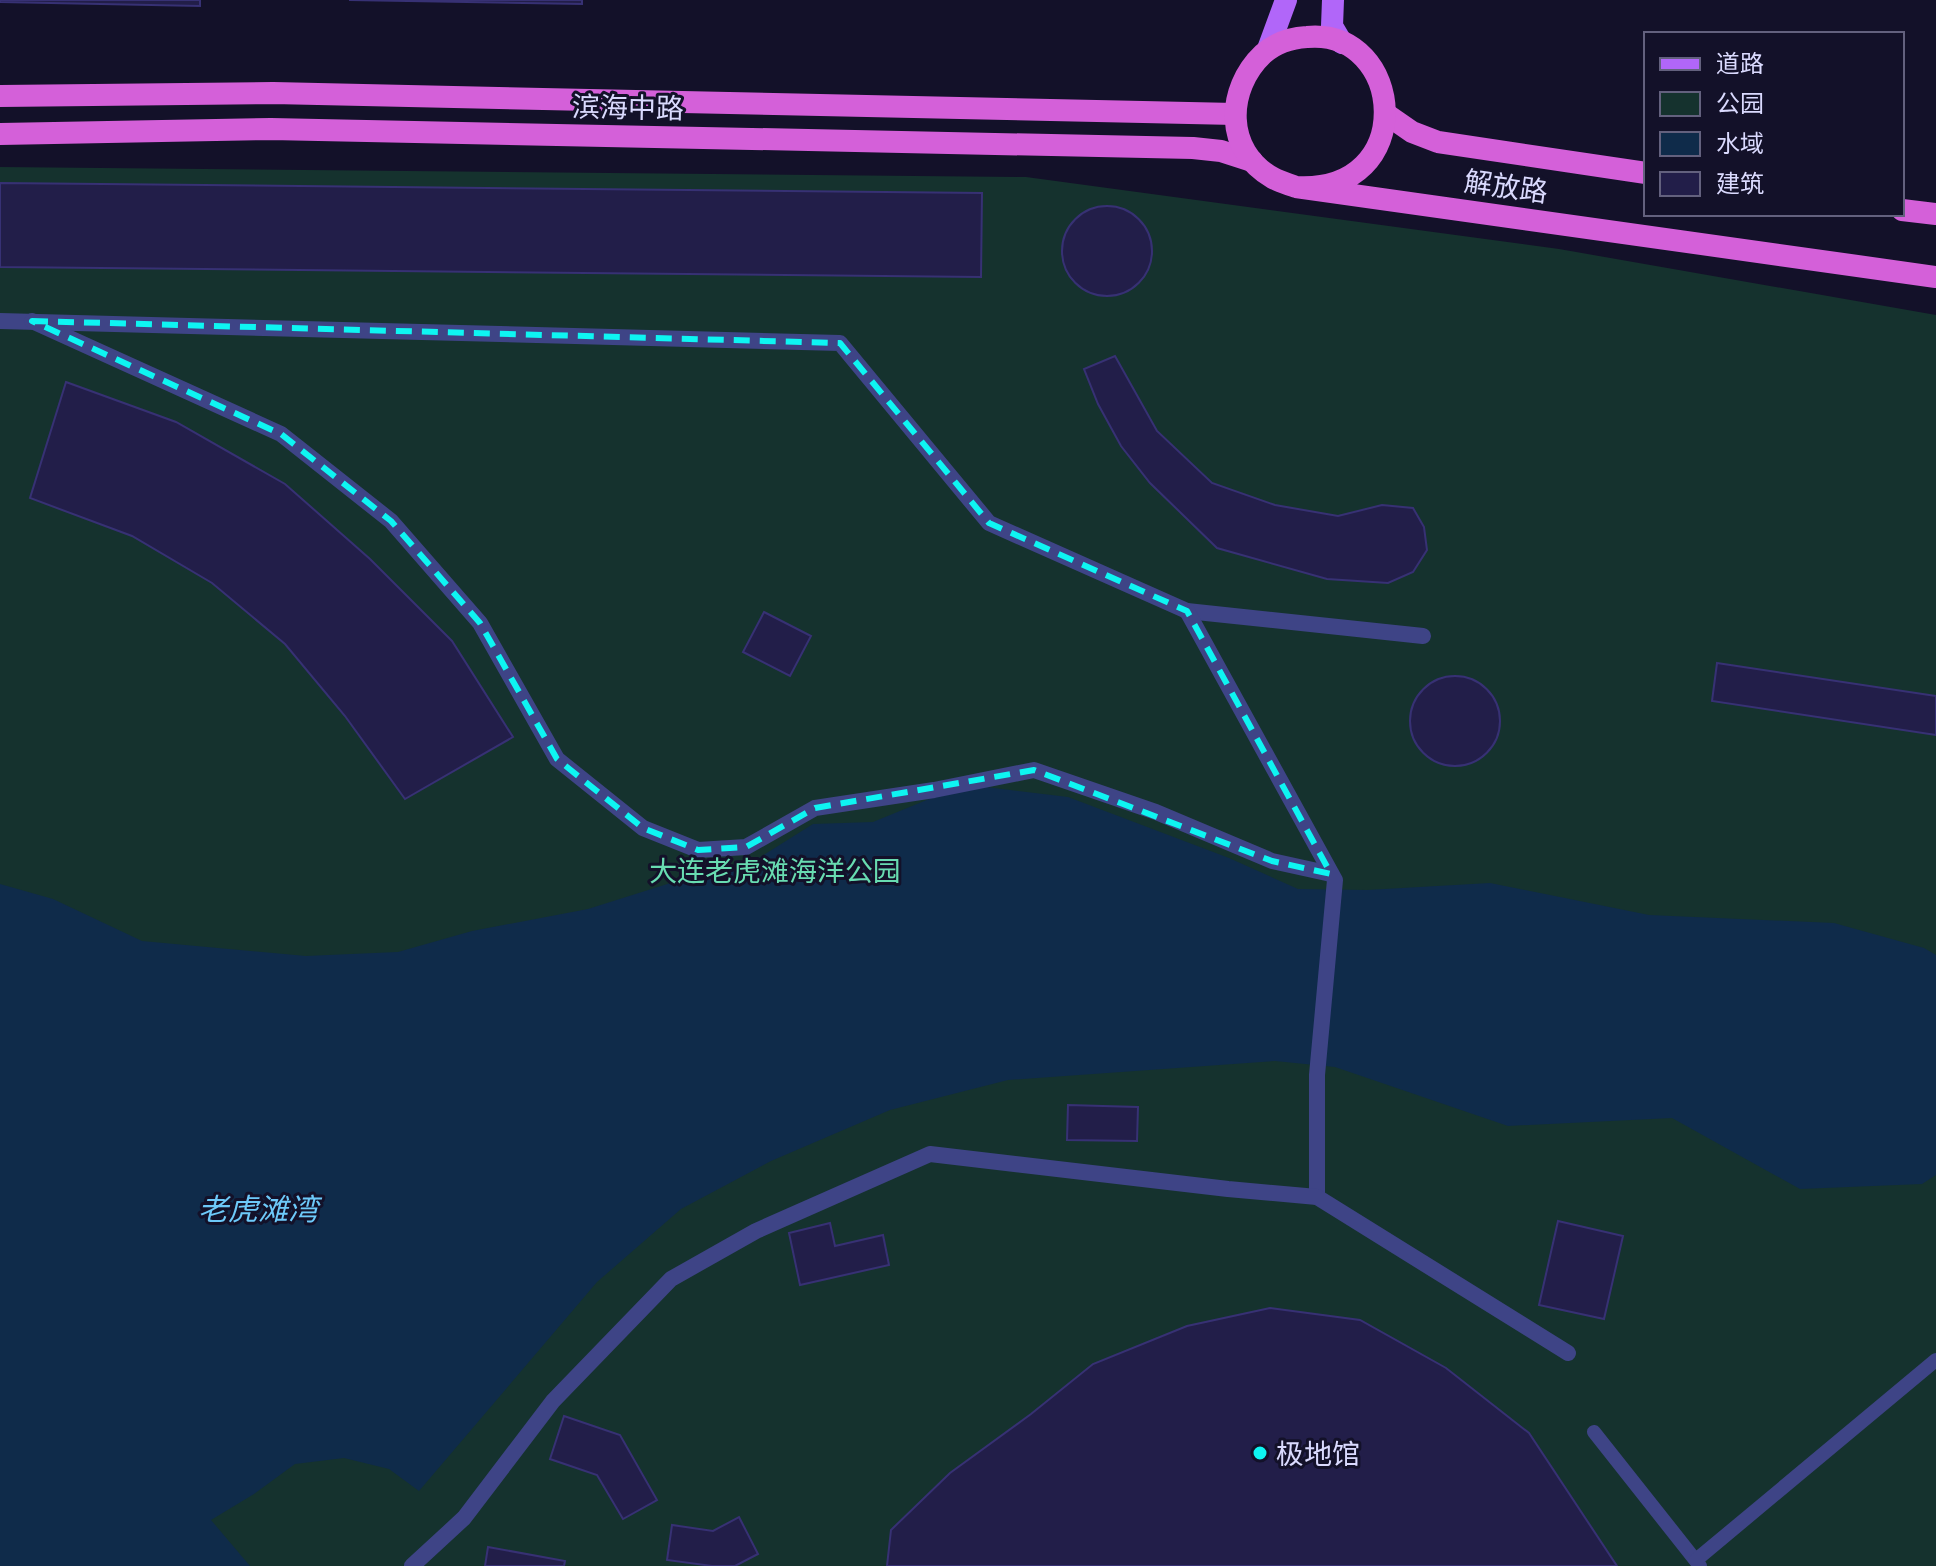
<svg xmlns="http://www.w3.org/2000/svg" width="1936" height="1566" font-family="Quicksand,'Noto Sans SC',sans-serif">
	<style>
		.green { fill: #15322e }
		.water { fill: #0f2b4a }
		.building { fill: #221e49; stroke: #373174; stroke-width: 2 }
		.lines { fill: none; stroke-linecap: round; stroke-linejoin: round }
		.service { stroke: #3e4486; stroke-width: 14 }
		.pedestrian { stroke: #3e4486; stroke-width: 16 }
		.primary { stroke: #b166f9; stroke-width: 22 }
		.trunk { stroke: #d460d9; stroke-width: 22 }
		.marked { fill: none; stroke: #0ef5f2; stroke-width: 6; stroke-dasharray: 16 10; stroke-linejoin: round }
		.poi-dot { fill: #0ef5f2; stroke: #131129; stroke-width: 3 }
		.labels { text-anchor: middle; dominant-baseline: central; stroke-width: 6; stroke-linejoin: round; paint-order: stroke }
		.street-label { font-size: 28px; fill: #dadafe; stroke: #131129 }
		.park-label { font-size: 28px; fill: #68dcb1; stroke: #131129 }
		.poi-label { font-size: 28px; fill: #dadafe; stroke: #131129; text-anchor: start }
		.water-label { font-size: 30px; font-style: italic; fill: #6dc9f9; stroke: #131129 }
	</style>
	<rect width="100%" height="100%" fill="#131129"/>
	<path class="green" d="M0,167l1026,10 533,72 377,66v1251h-1936z"/>
	<path class="water" d="M986,787l82,10 161,61 69,31 69,1 123,-7 159,32 185,8 90,25 12,7v220l-14,9 -122,5 -128,-71 -164,8 -173,-59 -60,-6 -267,19 -118,30 -119,51 -90,48 -84,73 -178,209 -30,-22 -45,-11 -49,6 -41,30 -43,26 39,46h-250v-682l53,15 89,42 164,15 92,-4 74,-21 116,-22 92,-29 69,-16 64,-40 60,-2 61,-25z"/>
	<g class="building">
		<path d="M0,0h200v6l-200,-4z"/>
		<path d="M349,0h233v4z"/>
		<path d="M0,183l982,10 -1,84 -981,-10z"/>
		<circle cx="1107" cy="251" r="45"/>
		<path d="M1115,356l42,75 55,52 63,22 63,11 44,-11 31,3 11,19 3,23 -14,22 -25,11 -61,-4 -110,-31 -67,-65 -29,-37 -23,-42 -14,-35z"/>
		<path d="M66,382l110,40 109,62 85,75 82,82 61,96 -108,62 -60,-83 -60,-72 -73,-61 -80,-47 -102,-38z"/>
		<path d="M764,612l47,24 -21,40 -47,-24z"/>
		<path d="M1717,663l219,33v39l-224,-34z"/>
		<circle cx="1455" cy="721" r="45"/>
		<path d="M1068,1105l70,2 -1,34 -70,-1z"/>
		<path d="M1558,1221l65,15 -19,83 -65,-14z"/>
		<path d="M830,1223l5,23 48,-11 6,30 -89,20 -11,-52z"/>
		<path d="M1270,1308l90,12 86,48 83,65 88,133h-730l4,-36 59,-57 81,-59 62,-50 94,-38z"/>
		<path d="M564,1416l56,19 37,65 -34,19 -26,-44 -47,-16z"/>
		<path d="M739,1517l19,37 -23,12h-23l-45,-6 5,-35 41,6z"/>
		<path d="M488,1547l77,14 -1,5h-79z"/>
	</g>
	<g class="lines">
		<g class="service">
			<path d="M1594,1432l106,134"/>
			<path d="M1696,1560l240,-200"/>
		</g>
		<g class="pedestrian">
			<path d="M0,321l840,22 149,180 198,88 236,25"/>
			<path d="M32,321l249,113 110,87 89,102 77,136 86,69 55,22 48,-3 69,-39 119,-18 100,-20 122,42 116,49 59,13"/>
			<path d="M1187,611l148,269 -18,195v122"/>
			<path d="M412,1566l52,-48 89,-117 118,-122 85,-48 174,-77 298,35 89,8 251,156"/>
		</g>
		<g class="primary">
			<path d="M1333,0l-1,26 10,17"/>
			<path d="M1268,49l18,-49"/>
		</g>
		<g class="trunk">
			<path d="M0,96l273,-3 962,21"/>
			<path d="M1386,114l26,18 26,10 208,31"/>
			<path d="M0,134l271,-5 922,19 28,3 31,10"/>
			<path d="M1296,187c124,7 109,-159 11,-150 -16,1 -32,6 -44,17 -37,35 -39,97 10,124 7,4 15,6 23,9l640,90"/>
			<path d="M1902,210l34,4"/>
		</g>
	</g>
	<path class="marked" d="M32,321l808,22 149,180 198,88 144,263 -59,-13 -238,-91 -219,38 -69,39 -48,3 -55,-22 -86,-69 -77,-136 -89,-102 -110,-87z"/>
	<circle class="poi-dot" cx="1260" cy="1453" r="8"/>
	<g class="labels">
		<g class="street-label">
			<text transform="translate(628 107) rotate(1)">滨海中路</text>
			<text transform="translate(1506 186) rotate(8)">解放路</text>
		</g>
		<g class="park-label">
			<text x="775" y="870">大连老虎滩海洋公园</text>
		</g>
		<g class="poi-label">
			<text x="1276" y="1453">极地馆</text>
		</g>
		<g class="water-label">
			<text x="258" y="1209">老虎滩湾</text>
		</g>
	</g>
	<rect x="1644" y="32" width="260" height="184" fill="#131129" stroke="#63617e" stroke-width="2"/>
	<rect x="1660" y="58" width="40" height="12" fill="#b166f9" stroke="#63617e" stroke-width="2"/>
	<text x="1716" y="72" font-size="24" fill="#dadafe">道路</text>
	<rect x="1660" y="92" width="40" height="24" fill="#15322e" stroke="#63617e" stroke-width="2"/>
	<text x="1716" y="112" font-size="24" fill="#dadafe">公园</text>
	<rect x="1660" y="132" width="40" height="24" fill="#0f2b4a" stroke="#63617e" stroke-width="2"/>
	<text x="1716" y="152" font-size="24" fill="#dadafe">水域</text>
	<rect x="1660" y="172" width="40" height="24" fill="#221e49" stroke="#63617e" stroke-width="2"/>
	<text x="1716" y="192" font-size="24" fill="#dadafe">建筑</text>
</svg>
